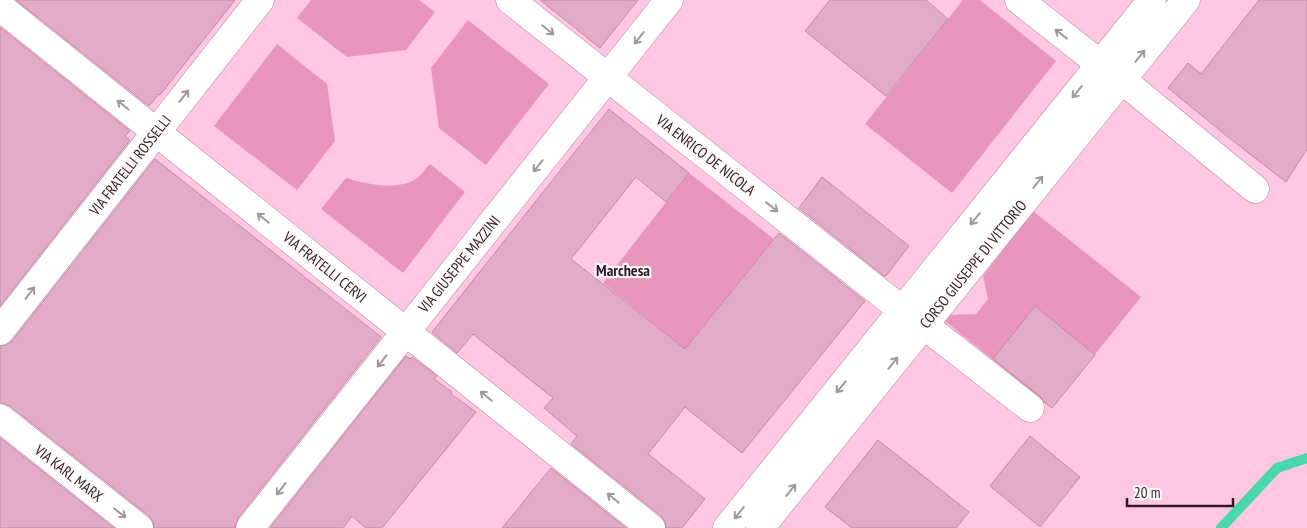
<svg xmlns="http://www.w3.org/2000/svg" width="1307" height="528" font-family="'PT Sans Narrow',sans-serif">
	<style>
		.green { fill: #e895be }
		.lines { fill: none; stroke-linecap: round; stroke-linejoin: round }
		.stream { stroke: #49d8ac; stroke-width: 10 }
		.building { fill: #e3acc6; stroke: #c08ba4 }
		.minor-casing { stroke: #b9859e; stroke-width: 29 }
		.secondary-casing { stroke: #b9859e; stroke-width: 29 }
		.minor { stroke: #fff; stroke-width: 28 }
		.secondary { stroke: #fff; stroke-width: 28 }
		.oneway { stroke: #a1989d }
		.labels { text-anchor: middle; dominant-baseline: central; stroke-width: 4.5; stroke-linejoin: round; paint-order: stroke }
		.street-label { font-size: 15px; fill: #2f1b25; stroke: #fff9fb }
		.neighbourhood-label { font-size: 16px; font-weight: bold; fill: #2f1b25; stroke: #fff9fb }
	</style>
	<rect width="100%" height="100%" fill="#ffc7e1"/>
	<g class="green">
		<path d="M311,0h108l16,12 -29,38 -59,7 -50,-39z"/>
		<path d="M963,0h17l76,61 -104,132 -87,-69z"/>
		<path d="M468,20l81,64 -63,81 -47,-37 -8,-60z"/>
		<path d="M277,44l50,40 8,57 -38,49 -83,-64z"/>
		<path d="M430,164l35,28 -62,81 -82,-64 25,-31c20,6 50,13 70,1 5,-3 10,-11 14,-15z"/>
		<path d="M689,173l85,66 -89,110 -82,-66z"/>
		<path d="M1033,211l108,86 -89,111 -107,-87 4,-6 27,-1 12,-15 -5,-23z"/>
	</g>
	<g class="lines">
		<path class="stream" d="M1221,528l56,-60 30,-10"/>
	</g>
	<g class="building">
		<path d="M16,0h219l-75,95 -1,-1 -10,12z"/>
		<path d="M540,0h98l-38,48z"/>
		<path d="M830,0h96l22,19 -62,77 -81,-65z"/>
		<path d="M1259,0h48v149l-21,33 -58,-45 -60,-49 20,-25 13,11z"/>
		<path d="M0,27l130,104 -5,5 5,4 -130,166z"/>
		<path d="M609,109l80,64 -23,29 -30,-25 -65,82 114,90 94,-116 86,68 -123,152 -57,-46 -37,47 57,45 -23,29h-16l-1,-6 -4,-6 -90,-72 6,-8 -33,-28 9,-10 -80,-64 -16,19 -25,-21z"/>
		<path d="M155,159l226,178 -143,181 -3,10h-81l-1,-6 -4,-6 -139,-110 -10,-3v-57l6,-1 6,-4z"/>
		<path d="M822,177l87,69 -23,30h-2l-85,-68z"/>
		<path d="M1035,306l60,49 -43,53 -8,-6 -4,-6 -47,-37z"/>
		<path d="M406,356l4,3 2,-2 25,19 -3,3 18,13 -1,2 25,18 -94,116h-16l-14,-12 -9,12h-73z"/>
		<path d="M1030,436l50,41 -40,50 -50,-41z"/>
		<path d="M0,438l114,90h-114z"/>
		<path d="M878,440l91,72 -13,16h-104l-27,-21z"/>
		<path d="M551,468l75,60h-124z"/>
	</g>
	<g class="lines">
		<defs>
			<g id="minor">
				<path d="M510,0l392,310 22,15 106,83"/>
				<path d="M1019,0l81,64 21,15 134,110"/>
				<path d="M0,7l651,521"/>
				<path d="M0,331l260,-331"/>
				<path d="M0,418l139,110"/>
				<path d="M250,528l419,-528"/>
			</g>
			<g id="secondary">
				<path d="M727,528l425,-528"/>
				<path d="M760,528l426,-528"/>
			</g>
		</defs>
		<use href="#minor" class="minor-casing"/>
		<use href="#secondary" class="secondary-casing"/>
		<use href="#minor" class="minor"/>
		<use href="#secondary" class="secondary"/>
	</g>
	<defs><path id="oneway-shaft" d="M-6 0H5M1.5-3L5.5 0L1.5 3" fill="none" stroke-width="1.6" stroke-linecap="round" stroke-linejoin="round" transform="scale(1.25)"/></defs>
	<g class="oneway">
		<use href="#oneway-shaft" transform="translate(548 30) rotate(39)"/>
		<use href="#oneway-shaft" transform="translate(1061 34) rotate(-142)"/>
		<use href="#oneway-shaft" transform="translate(639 38) rotate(128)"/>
		<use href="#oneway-shaft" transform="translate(1140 56) rotate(-51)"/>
		<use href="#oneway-shaft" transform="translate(1077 92) rotate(129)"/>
		<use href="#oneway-shaft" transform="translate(184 96) rotate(-52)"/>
		<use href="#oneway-shaft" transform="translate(123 105) rotate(-141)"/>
		<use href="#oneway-shaft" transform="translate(538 166) rotate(129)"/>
		<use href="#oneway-shaft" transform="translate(1038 182) rotate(-51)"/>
		<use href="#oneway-shaft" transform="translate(772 207) rotate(38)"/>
		<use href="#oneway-shaft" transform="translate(263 218) rotate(-141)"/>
		<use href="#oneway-shaft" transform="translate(975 219) rotate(129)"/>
		<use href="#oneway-shaft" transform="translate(30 293) rotate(-52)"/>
		<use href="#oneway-shaft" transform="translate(382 361) rotate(128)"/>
		<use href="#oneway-shaft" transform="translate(893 363) rotate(-51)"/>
		<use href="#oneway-shaft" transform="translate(841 387) rotate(129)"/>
		<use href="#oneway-shaft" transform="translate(486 396) rotate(-141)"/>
		<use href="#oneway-shaft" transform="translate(281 489) rotate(128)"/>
		<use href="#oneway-shaft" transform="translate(791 490) rotate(-51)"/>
		<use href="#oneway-shaft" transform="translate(613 498) rotate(-141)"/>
		<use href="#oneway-shaft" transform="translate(120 513) rotate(38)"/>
		<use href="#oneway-shaft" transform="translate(739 513) rotate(129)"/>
	</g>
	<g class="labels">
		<g class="street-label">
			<text transform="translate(706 155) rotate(38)">VIA ENRICO DE NICOLA</text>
			<text transform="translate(130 165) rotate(-52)">VIA FRATELLI ROSSELLI</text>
			<text transform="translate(459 264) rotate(-51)">VIA GIUSEPPE MAZZINI</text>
			<text transform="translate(973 264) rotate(-51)">CORSO GIUSEPPE DI VITTORIO</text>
			<text transform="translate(325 267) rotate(39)">VIA FRATELLI CERVI</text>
			<text transform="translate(69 473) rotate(38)">VIA KARL MARX</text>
		</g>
		<g class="neighbourhood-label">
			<text x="623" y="270">Marchesa</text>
		</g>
	</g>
	<path d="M1127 498v8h106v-8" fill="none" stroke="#2f1b25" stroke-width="2.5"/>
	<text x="1134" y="498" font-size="15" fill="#2f1b25" stroke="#fff9fb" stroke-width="4" paint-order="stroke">20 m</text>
</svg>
